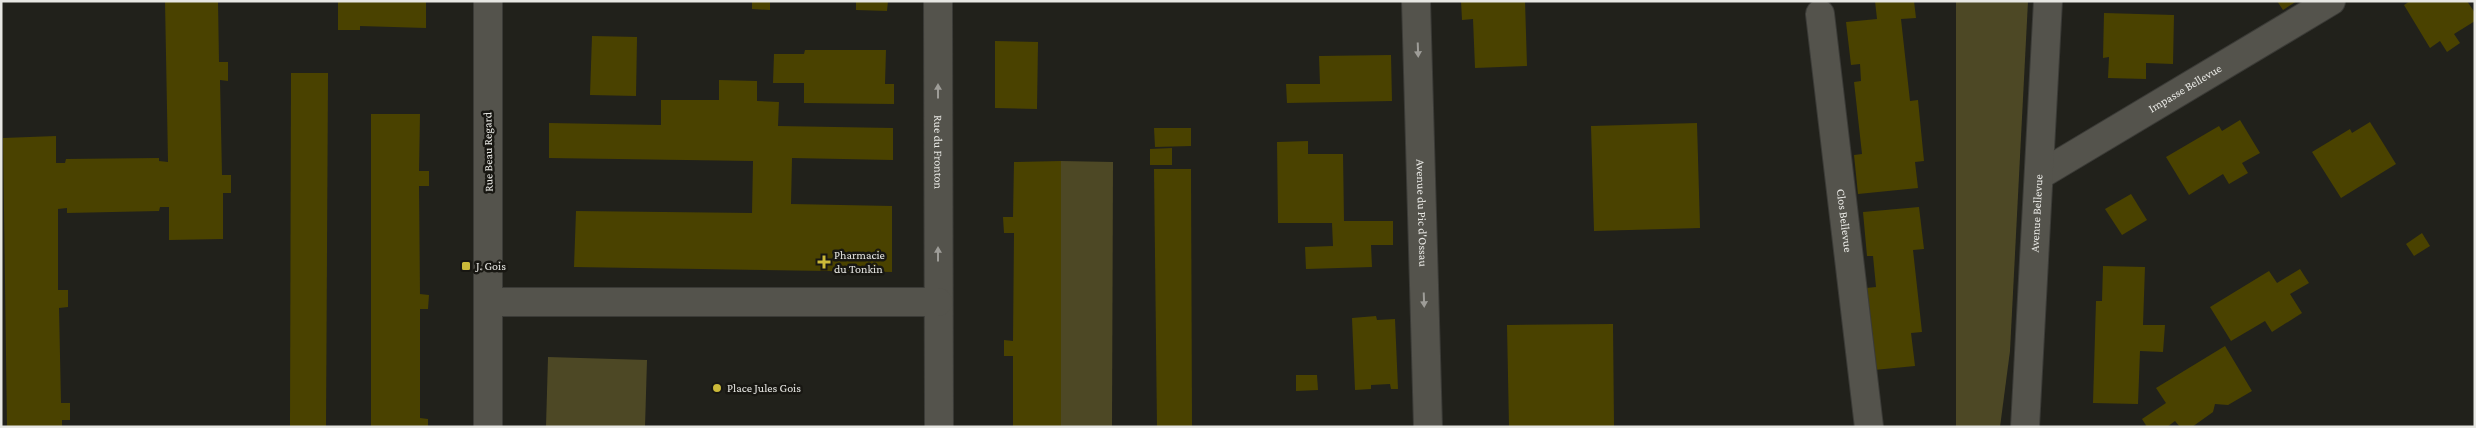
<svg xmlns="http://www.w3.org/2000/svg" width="2476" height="428" font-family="'Crimson Pro',serif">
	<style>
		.green { fill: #4d4825 }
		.building { fill: #4a4200 }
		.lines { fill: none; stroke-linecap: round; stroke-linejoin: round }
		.minor-casing { stroke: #3b3b37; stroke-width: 30 }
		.minor { stroke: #54534c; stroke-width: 28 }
		.oneway { fill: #9e9d98 }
		.poi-dot { fill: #cbb939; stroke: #181712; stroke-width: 2 }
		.labels { text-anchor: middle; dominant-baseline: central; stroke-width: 5; stroke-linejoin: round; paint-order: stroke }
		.street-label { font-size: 12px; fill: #e7e7e3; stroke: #181712 }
		.poi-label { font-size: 12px; fill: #e7e7e3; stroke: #181712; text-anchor: start }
	</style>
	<rect width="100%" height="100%" fill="#21211b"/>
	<g class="green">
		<path d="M1956,1h72l-18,350 -10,76h-44z"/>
		<path d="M1061,161l52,1 -1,265h-51z"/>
		<path d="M548,357l99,3 -2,67h-99z"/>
	</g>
	<g class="building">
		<path d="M165,1h53l1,61h9v19l-8,-1 2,95h9v18h-8v46l-54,1v-33h-9l-1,4 -92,2v-5l-9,1v81h10v17l-9,1 2,95h9v17h-8v7h-55l-4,-289 53,-2v27h9l1,-4 93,-1v3l9,1z"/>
		<path d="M338,1h88v27l-66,-2v4h-22z"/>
		<path d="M752,1h18v9l-18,-1z"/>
		<path d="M856,1h32l-1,10 -31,-1z"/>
		<path d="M1461,1h64l2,65 -52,2 -2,-49 -11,1z"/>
		<path d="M1875,1h39l2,17 -15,1 9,82 8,-1 6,61 -9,1 3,26 -60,6 -4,-39 8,-1 -8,-72 7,-1 -1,-17 -9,1 -5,-43 31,-3z"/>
		<path d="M2277,1h20l-14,9z"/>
		<path d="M2410,1h57l8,12v8l-21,13 6,9 -13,9 -7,-11 -10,7 -26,-43z"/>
		<path d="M2104,13l70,2 -1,49 -27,-1v16l-38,-1 1,-21 -6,1z"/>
		<path d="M592,36l45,1 -1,59 -46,-1z"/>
		<path d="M995,41l43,1 -1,67 -42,-1z"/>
		<path d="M805,50h81l-1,34h9v20l-90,-1v-20h-31l1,-29h30z"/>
		<path d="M1391,55l1,46 -105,2 -1,-19h34l-1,-28z"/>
		<path d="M291,73h37l-2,354h-36z"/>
		<path d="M719,80l38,1v20l22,1 -1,24 115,2v32l-101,-2 -1,46 101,2v66l-318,-5 2,-56 176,2 1,-52 -204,-3v-35l112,2v-25h58z"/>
		<path d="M371,114h49l-1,57h10v15h-10l1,108 9,1 -1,14h-8v109l8,1v8h-57z"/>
		<path d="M2240,120l20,33 -18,10 6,10 -19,11 -6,-10 -34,21 -23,-38 53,-31 3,5z"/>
		<path d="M2370,122l26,42 -55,34 -29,-46 38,-23 2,4z"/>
		<path d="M1697,123l3,105 -106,3 -3,-105z"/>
		<path d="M1154,128h37v18l-36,1z"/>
		<path d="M1308,141v13h35l1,67h49v24h-22l1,22 -66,2 -1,-22 28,-1 -1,-23h-54l-1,-81z"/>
		<path d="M1172,148v17h-22v-16z"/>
		<path d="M1061,161v266h-48v-71h-9v-16l9,1 1,-108h-10l-1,-16h10l1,-55z"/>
		<path d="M1154,169h37l1,258h-35z"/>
		<path d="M2131,194l16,26 -25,15 -17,-26z"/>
		<path d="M1919,207l5,42 -11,1 9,82 -11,1 4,33 -41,4 -8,-82 10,-1 -3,-31h-6l-4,-44z"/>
		<path d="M2422,233l8,13 -16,10 -8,-12z"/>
		<path d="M2103,266l42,1 -2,58h22l-2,27 -23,-1 -2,53 -45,-1 3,-102h6z"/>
		<path d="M2300,269l9,14 -19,11 12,19 -30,19 -7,-11 -34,20 -21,-34 59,-36 8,12z"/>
		<path d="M1376,316l1,4 18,-1 3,70h-7l-1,-5 -19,1v4l-16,1 -3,-72z"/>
		<path d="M1613,324l1,103h-105l-2,-102z"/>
		<path d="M2225,346l27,45 -24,14 -13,-1 -2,8 -21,15h-12l-5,-6 -8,6h-20l-5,-8 24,-16 -10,-15z"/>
		<path d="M1296,375h21l1,15 -22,1z"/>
	</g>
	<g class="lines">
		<defs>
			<g id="minor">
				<path id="s1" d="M938,1l1,426"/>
				<path id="s2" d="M1416,1l12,426"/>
				<path id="s3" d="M1820,14l49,413"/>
				<path id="s4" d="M2040,175l291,-174"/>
				<path d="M489,302h449"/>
				<path d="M488,427v-426"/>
				<path id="s5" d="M2025,427l23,-426"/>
			</g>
		</defs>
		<use href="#minor" class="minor-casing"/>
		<use href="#minor" class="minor"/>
	</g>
	<defs><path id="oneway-solid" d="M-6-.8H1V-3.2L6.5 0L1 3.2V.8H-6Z" transform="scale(1.25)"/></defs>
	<g class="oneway">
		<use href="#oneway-solid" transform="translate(1418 50) rotate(88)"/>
		<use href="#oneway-solid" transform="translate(938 91) rotate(-90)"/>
		<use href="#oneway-solid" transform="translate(938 254) rotate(-90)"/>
		<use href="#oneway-solid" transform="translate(1424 300) rotate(88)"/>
	</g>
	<g class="poi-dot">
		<path d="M821.5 254.5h5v5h5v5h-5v5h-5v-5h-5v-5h5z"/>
		<rect x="461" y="261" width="10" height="10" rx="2.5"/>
		<circle cx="717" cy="388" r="5"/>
	</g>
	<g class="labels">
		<g class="street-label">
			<text stroke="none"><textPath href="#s4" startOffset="169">Impasse Bellevue</textPath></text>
			<text transform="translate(488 152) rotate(-91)">Rue Beau Regard</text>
			<text stroke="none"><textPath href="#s1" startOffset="151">Rue du Fronton</textPath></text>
			<text stroke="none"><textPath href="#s2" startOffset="212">Avenue du Pic d'Ossau</textPath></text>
			<text stroke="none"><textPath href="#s5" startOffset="214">Avenue Bellevue</textPath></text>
			<text stroke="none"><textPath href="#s3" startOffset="208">Clos Bellevue</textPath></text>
		</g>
		<g class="poi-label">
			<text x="834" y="255">Pharmacie<tspan x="834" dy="14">du Tonkin</tspan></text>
			<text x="476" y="266">J. Gois</text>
			<text x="727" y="388">Place Jules Gois</text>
		</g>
	</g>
	<rect width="2476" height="428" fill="none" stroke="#e7e7e3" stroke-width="5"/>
</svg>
